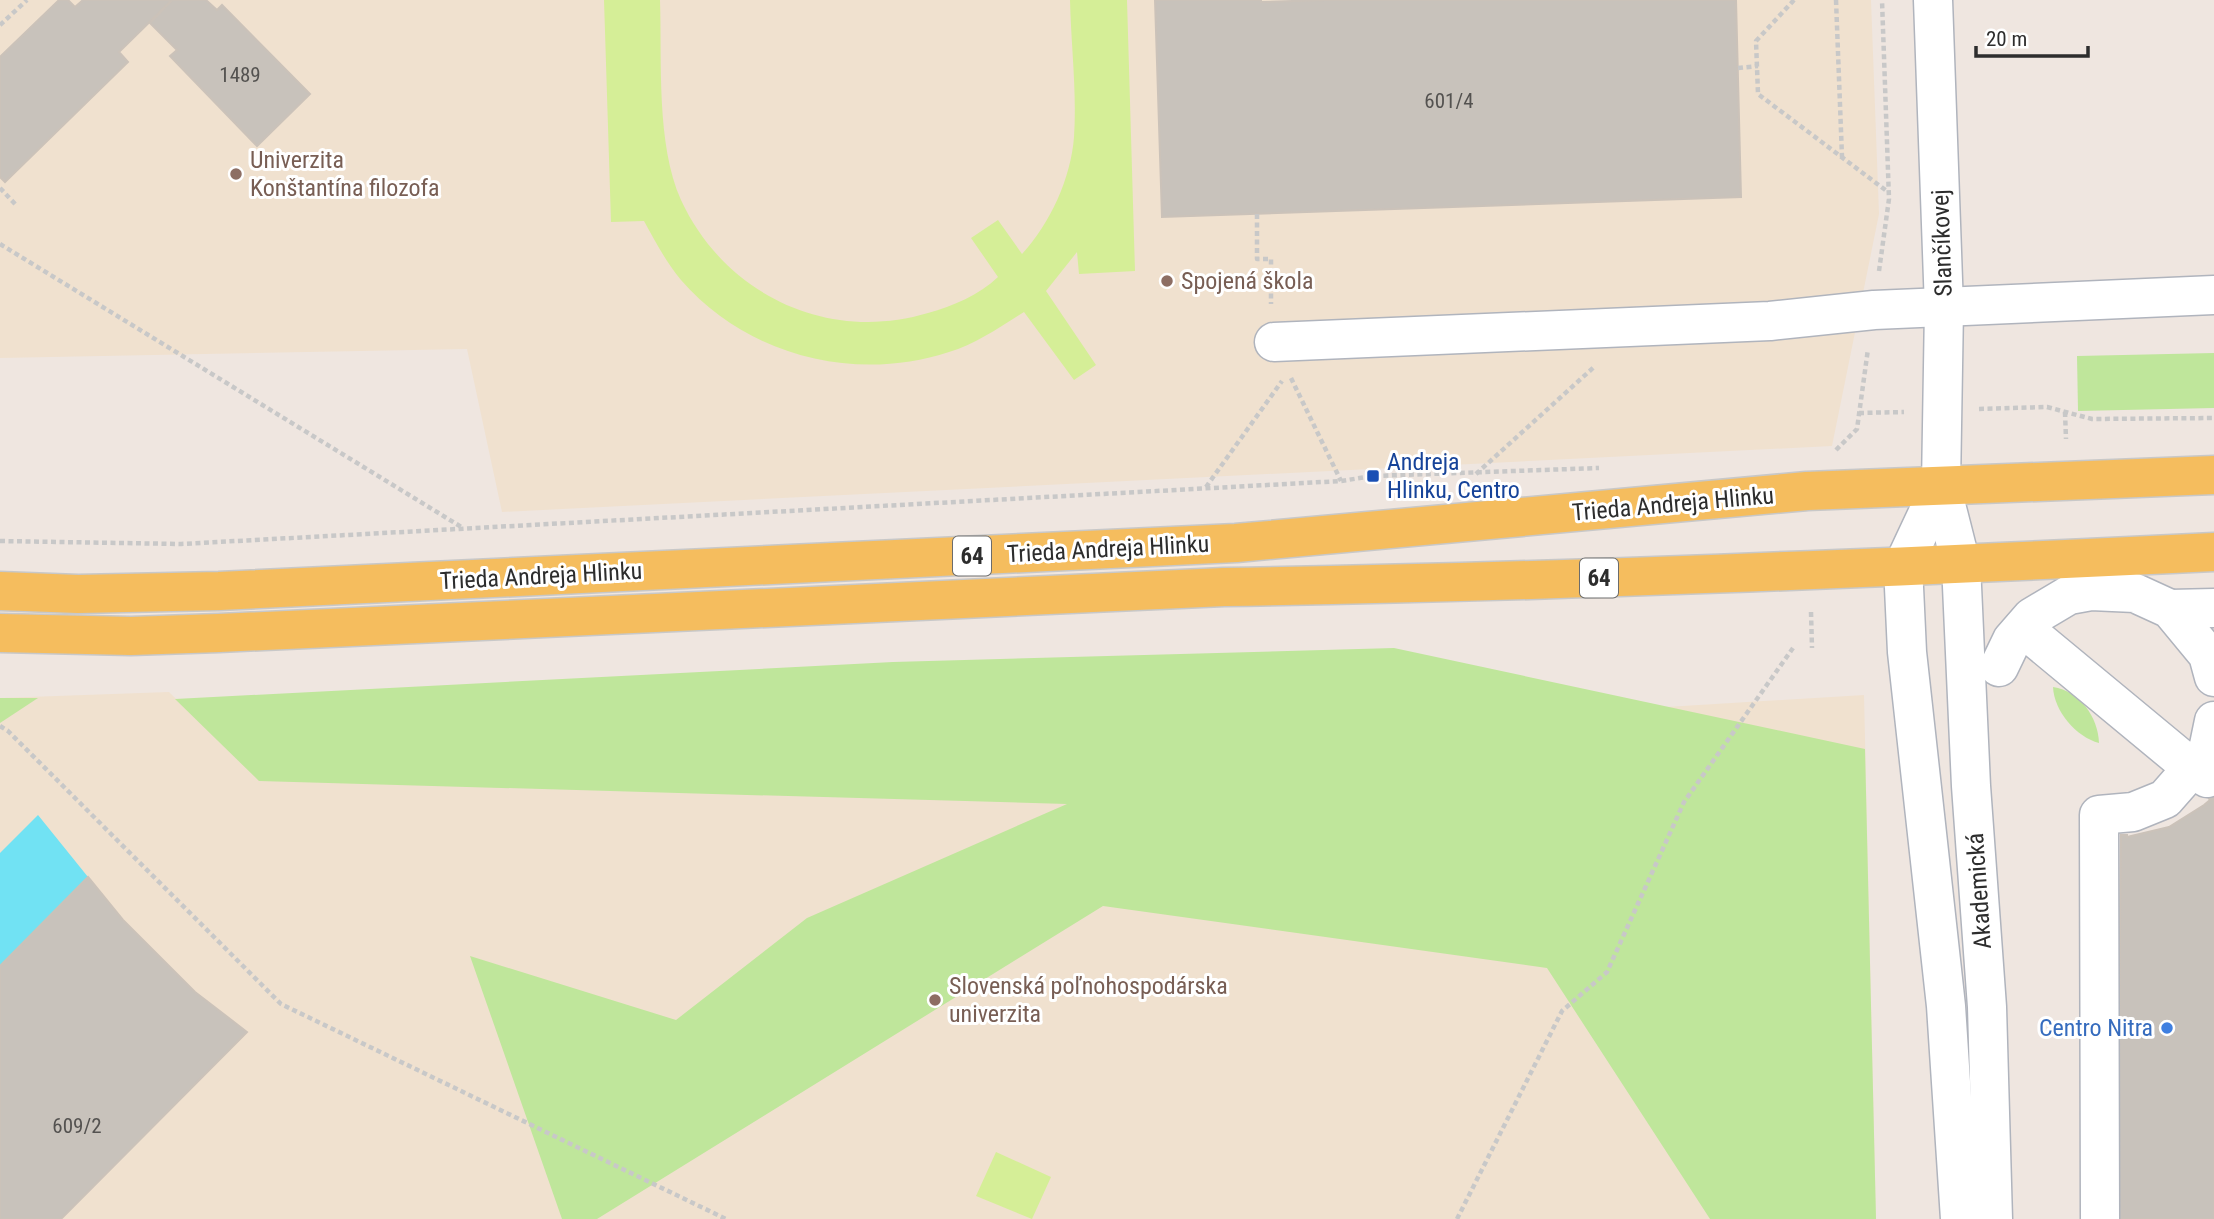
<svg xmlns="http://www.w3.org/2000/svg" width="2214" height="1219" font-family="'Roboto Condensed',sans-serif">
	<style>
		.education { fill: #f0e1cf }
		.green { fill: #bfe69b }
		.pitch { fill: #d5ee97 }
		.water { fill: #71e2f3 }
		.building { fill: #c8c2bb; stroke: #cbc2b9; stroke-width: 2 }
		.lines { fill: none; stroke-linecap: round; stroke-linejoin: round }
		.minor-casing { stroke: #b0b4bd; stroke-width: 41 }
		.major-casing { stroke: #c8c8c8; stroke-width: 41 }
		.path { stroke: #c8c8c8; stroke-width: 4.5; stroke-dasharray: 5 3.5; stroke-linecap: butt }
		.minor { stroke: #fff; stroke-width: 38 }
		.major { stroke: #f5bd5e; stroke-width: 38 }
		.education-dot { fill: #8d6e63; stroke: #fff; stroke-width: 2.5 }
		.transit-dot { fill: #1a4fb4; stroke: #fff; stroke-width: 2.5 }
		.shop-dot { fill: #3f7fe0; stroke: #fff; stroke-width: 2.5 }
		.labels { text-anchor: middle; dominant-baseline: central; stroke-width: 6; stroke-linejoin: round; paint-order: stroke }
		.number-label { font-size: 21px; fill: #545250 }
		.shield { fill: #fff; stroke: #6c6c6c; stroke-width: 2 }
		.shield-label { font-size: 23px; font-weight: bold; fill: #2d2d2d }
		.education-label { font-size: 24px; fill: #785e54; stroke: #fff; text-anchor: start }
		.street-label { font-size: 24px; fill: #2d2d2d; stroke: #fff }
		.transit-label { font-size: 24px; fill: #164399; stroke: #fff; text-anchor: start }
		.shop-label { font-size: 24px; fill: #366cbe; stroke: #fff; text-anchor: end }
	</style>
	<rect width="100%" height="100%" fill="#efe6e0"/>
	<g class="education">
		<path d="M0,0h1871l8,214 -47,232 -1330,66 -35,-163 -467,9z"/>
		<path d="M169,692l91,89 1094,-55 510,-31 12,524h-1876v-521z"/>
	</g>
	<g class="green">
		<path d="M2214,353v55l-136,3 -1,-55z"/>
		<path d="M1394,648l471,101 11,470h-166l-163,-251 -444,-62 -506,313h-35l-92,-263 206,64 131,-102 260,-114 -808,-23 -84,-82 718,-37z"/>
		<path d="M2053,687c27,4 45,30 46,56 -23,-6 -45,-32 -46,-56z"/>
		<path d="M0,698h38l-38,25z"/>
	</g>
	<g class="pitch">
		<path d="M604,0h56c2,61 -4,144 21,200 44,95 147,143 247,113 25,-7 51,-18 70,-36l-27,-39 27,-18 24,34c28,-30 49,-76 52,-117 3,-45 -3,-92 -4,-137h57l8,271 -56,3 -2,-22 -31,39 50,74 -22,15 -50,-68c-24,15 -48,32 -75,40 -94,31 -202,4 -268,-72 -15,-18 -26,-39 -37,-59l-33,1z"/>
		<path d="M996,1152l55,25 -19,42 -56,-23z"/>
	</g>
	<path class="water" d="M38,815l50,62 -88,89v-113z"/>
	<g class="building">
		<path d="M59,0h9l7,7 8,-7h89l-53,52 9,10 -123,120 -5,-5v-120z"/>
		<path d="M172,0h34l11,10 5,-5 88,89 -53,52 -87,-90 7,-6 -27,-27z"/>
		<path d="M1155,0h106v2l63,-2h412l5,197 -579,20z"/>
		<path d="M2214,774v445h-97l4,-384h6v2l42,-10 35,-22 6,-5 -3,-4z"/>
		<path d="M88,877l35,43 72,72 52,40 -186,187h-61v-253z"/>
	</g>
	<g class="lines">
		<defs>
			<g id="minor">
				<path d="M1933,0l11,308 -3,177 20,79 10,222 16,221 6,212"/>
				<path d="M1274,342l496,-21 104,-11 340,-15"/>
				<path d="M1941,485l-38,81 4,86 39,354 14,213"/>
				<path d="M2170,609l44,-1"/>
				<path d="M2023,628l169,140 15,10"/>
				<path d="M1999,667l13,-27 20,-23 37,-22 22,-4 44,2 35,16 38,46 6,22"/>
				<path d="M2100,1219l-1,-404 34,-3 32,-13 43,-49 6,-29"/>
			</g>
			<g id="major">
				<path d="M0,591l78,3 141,-3 1017,-48 571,-52 407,-16"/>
				<path d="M0,633l131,3 88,-3 1005,-46c330,-5 660,-19 990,-35"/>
			</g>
		</defs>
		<use href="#minor" class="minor-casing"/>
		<use href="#major" class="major-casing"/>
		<g class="path">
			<path d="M1794,0l-38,41 2,53 130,98"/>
			<path d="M1836,0l6,157"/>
			<path d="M0,25l27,-25"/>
			<path d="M1738,68l20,-2"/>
			<path d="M0,188l17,18"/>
			<path d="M1257,214v45h14v45"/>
			<path d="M0,244l463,284"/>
			<path d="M1879,271l10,-72 -7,-199"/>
			<path d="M1291,378l50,103"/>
			<path d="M1979,409l68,-2 45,12 122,-1"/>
			<path d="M2065,412l1,27"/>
			<path d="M1859,413l45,-1"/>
			<path d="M1836,450l21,-21 11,-80"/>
			<path d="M1476,474l118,-107"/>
			<path d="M1206,487l76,-106"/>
			<path d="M0,541l181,3 1160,-63 32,-5 226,-8"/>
			<path d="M1811,612l1,36"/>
			<path d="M0,726l8,5 273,273 445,215"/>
			<path d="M1457,1219l105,-208 45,-39 77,-170 109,-154"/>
		</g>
		<use href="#minor" class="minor"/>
		<use href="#major" class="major"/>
	</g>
	<g class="education-dot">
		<circle cx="236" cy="174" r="7"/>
		<circle cx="1167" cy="281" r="7"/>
		<circle cx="935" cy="1000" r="7"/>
	</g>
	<rect class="transit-dot" x="1366" y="469" width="14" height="14" rx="3.5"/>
	<circle class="shop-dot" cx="2167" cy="1028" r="7"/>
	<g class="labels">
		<g class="number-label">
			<text x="240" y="75">1489</text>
			<text x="1449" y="101">601/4</text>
			<text x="77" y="1126">609/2</text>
		</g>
		<g class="shield">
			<rect x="953" y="536.5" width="38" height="39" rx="5"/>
			<rect x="1580" y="558.5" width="38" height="39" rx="5"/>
		</g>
		<g class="shield-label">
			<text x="972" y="556">64</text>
			<text x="1599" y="578">64</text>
		</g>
		<g class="education-label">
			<text x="250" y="160">Univerzita<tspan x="250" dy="28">Konštantína filozofa</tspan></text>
			<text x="1181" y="281">Spojená škola</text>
			<text x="949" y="986">Slovenská poľnohospodárska<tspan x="949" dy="28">univerzita</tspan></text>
		</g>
		<g class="street-label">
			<text transform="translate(1942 243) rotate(-92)">Slančíkovej</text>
			<text transform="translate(1673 504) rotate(-5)">Trieda Andreja Hlinku</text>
			<text transform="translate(1108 549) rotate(-3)">Trieda Andreja Hlinku</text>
			<text transform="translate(541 576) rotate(-3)">Trieda Andreja Hlinku</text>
			<text transform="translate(1979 891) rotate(-94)">Akademická</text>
		</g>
		<g class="transit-label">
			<text x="1387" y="462">Andreja<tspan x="1387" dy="28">Hlinku, Centro</tspan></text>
		</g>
		<g class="shop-label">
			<text x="2153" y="1028">Centro Nitra</text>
		</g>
	</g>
	<path d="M1976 46v10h112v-10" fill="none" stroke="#2d2d2d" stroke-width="3.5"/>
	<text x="1986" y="46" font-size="21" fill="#2d2d2d" stroke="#ffffff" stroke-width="5" paint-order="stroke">20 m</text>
</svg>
